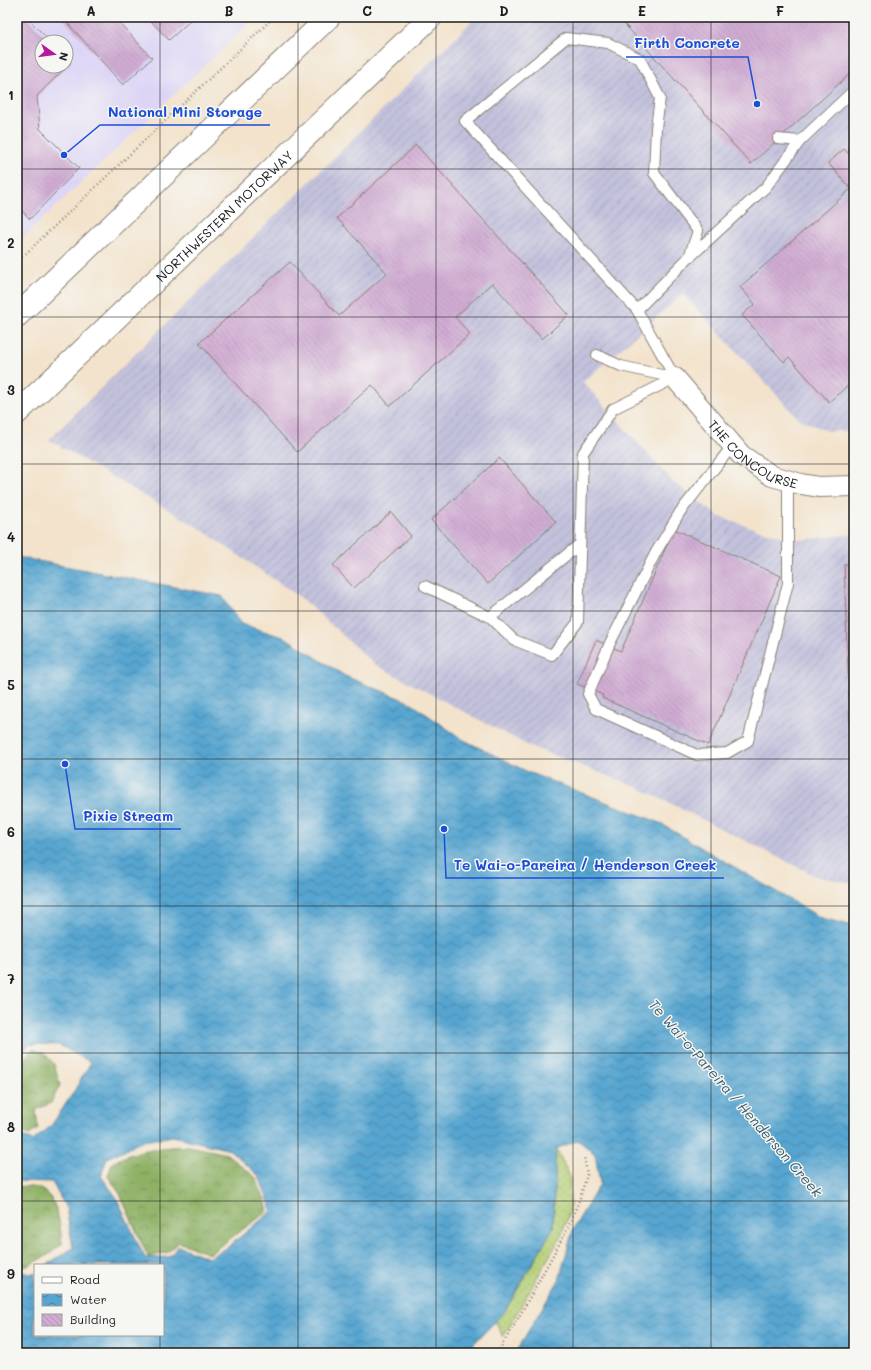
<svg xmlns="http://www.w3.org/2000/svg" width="871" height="1370" font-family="Mali,sans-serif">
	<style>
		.built { fill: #ddd5f6; fill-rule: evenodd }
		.industrial { fill: url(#industrial-furrows) }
		.grass { fill: url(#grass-dots); stroke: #687548 }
		.forest { fill: url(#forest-crowns); stroke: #556640 }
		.water { fill: url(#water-waves); stroke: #396076; fill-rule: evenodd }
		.building { fill: url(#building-back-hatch) }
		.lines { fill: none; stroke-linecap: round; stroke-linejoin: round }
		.lane-casing { stroke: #888074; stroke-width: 12 }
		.street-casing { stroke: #888074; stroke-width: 22 }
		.highway-casing { stroke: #888074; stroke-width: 24 }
		.path { stroke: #888074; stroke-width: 2.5; stroke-dasharray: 1 3; stroke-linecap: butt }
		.lane { stroke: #fff; stroke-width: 10 }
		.street { stroke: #fff; stroke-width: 20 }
		.highway { stroke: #fff; stroke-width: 22 }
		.grid { fill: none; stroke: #1c1c1c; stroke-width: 1; stroke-opacity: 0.55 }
		.labels { text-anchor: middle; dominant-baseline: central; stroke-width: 3; stroke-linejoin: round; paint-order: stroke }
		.street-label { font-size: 13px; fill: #1c1c1c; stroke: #f6f6f2 }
		.water-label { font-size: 14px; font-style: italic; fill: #365a6d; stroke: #f6f6f2 }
		.leader { fill: none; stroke: #1d4ed8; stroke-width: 1.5 }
		.callout-dot { fill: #1d4ed8; stroke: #f6f6f2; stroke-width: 1.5 }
		.callout-label { font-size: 14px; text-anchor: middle; font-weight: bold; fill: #1d4ed8; stroke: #f6f6f2; stroke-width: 3; stroke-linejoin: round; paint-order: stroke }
		.neatline { fill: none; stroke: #1c1c1c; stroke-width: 1.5 }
		.grid-label { font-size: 13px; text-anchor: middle; font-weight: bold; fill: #1c1c1c }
	</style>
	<defs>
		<pattern id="industrial-furrows" width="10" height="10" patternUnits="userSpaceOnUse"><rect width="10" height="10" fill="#c2c1dc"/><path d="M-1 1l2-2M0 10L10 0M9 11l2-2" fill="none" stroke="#a6a5bc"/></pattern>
		<pattern id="grass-dots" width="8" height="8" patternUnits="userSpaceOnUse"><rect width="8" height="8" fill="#b3ce73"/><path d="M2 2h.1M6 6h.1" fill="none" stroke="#99b063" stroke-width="1.8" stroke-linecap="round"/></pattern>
		<pattern id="forest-crowns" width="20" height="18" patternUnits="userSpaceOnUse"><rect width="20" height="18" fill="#8eb165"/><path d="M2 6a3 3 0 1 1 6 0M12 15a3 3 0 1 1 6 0" fill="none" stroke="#738f52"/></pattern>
		<pattern id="water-waves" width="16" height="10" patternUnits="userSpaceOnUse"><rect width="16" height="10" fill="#56a5d0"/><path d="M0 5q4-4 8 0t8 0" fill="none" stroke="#4686a8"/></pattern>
		<pattern id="building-back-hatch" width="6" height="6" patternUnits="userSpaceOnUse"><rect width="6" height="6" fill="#d0acd3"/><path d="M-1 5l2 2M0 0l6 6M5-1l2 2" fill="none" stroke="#b293b5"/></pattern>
	</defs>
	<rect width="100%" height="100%" fill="#f6f6f2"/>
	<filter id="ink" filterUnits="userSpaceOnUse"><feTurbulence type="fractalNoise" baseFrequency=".025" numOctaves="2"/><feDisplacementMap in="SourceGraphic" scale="8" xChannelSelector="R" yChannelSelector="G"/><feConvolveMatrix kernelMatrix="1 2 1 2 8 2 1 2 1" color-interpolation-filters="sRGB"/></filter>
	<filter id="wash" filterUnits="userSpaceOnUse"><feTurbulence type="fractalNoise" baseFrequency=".012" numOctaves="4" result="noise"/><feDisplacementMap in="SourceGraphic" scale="16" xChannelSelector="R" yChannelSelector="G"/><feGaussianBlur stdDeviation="0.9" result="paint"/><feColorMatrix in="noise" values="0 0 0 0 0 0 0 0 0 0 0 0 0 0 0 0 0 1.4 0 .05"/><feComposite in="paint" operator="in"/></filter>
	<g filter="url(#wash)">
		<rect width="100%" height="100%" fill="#f3e3cc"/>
		<path class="built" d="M17,17h239l-239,226zM42,42h24v24h-24z"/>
		<path class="industrial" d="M476,17h378v414h-27l-28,-12 -116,-125 -100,88 90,100 45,34 41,14 38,10 51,-5 6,-2v350l-36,-6 -181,-90 -110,-42 -153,-81 -70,-64 -108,-74 -147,-86z"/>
		<path class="grass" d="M556,1148l14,29v34l-10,27 -57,99 -8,-17 10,-9 48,-83z"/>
		<g class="forest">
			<path d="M32,1049l12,4 10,11 6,21 -9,18 -15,7 2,19 -9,6 -12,-6v-61z"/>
			<path d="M189,1146l38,8 29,24 10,25 2,8 -59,43 -30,-12 -11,10 -20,5 -28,-63 -12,-18 4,-13c27,-15 47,-15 77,-17z"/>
			<path d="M17,1186c7,1 19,0 25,4 17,10 18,37 20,54l-14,11 -23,12 -8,-2z"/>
		</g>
		<path class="water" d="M17,557l205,39 19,28 45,14 59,38 64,26 53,37 68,34 128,49 163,96 33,8v427h-339l44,-73 14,-51 27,-45 -5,-30 -17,-14 -22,9 -3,79 -48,83 -40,42h-448v-82l14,3 4,-2v63h128v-70h-117l27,-17 -7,-40 -14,-26 -35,-1v-47l16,7 18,-15 22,-33 18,-31 -32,-17 -30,-1 -12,16zM173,1136l57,14 29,26 13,35 -43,35 -20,12 -31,-12 -9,11 -24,1 -29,-61 -15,-21 6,-18 36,-17z"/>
		<g id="blocks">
			<g class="building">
				<path d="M17,17h9l25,25h-9v24h24v-9l5,5 -34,34 3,33 39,39 -49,51 -13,-13z"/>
				<path d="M62,17h52l38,41 -29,27z"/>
				<path d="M147,17h47l-25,23z"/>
				<path d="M618,17h236v53l-103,94z"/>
				<path d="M854,144v13l-6,-7z"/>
				<path d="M416,145l153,170 -27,24 -50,-56 -37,34 15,17 -80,72 -18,-21 -75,67 -98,-109 91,-81 49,54 48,-43 -50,-55z"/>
				<path d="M844,149l10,11v220l-25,22 -40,-45 -5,5 -42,-47 13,-11 -15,-17 111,-98 -23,-26z"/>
				<path d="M499,458l57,64 -68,62 -57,-64z"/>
				<path d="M391,512l20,24 -57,52 -21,-23z"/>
				<path d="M674,529l107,47 -73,169 -106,-47 1,-3 -26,-11 19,-44 25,11z"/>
				<path d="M844,564h10v248h-1z"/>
			</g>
		</g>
	</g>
	<g filter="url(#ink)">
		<use href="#blocks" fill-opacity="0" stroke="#888074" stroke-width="1"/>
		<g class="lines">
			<defs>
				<g id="lane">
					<path d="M778,139l22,2 54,-51"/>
					<path d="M691,256l75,-69 34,-46"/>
					<path d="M637,310l52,-53 9,-26 -44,-58 2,-45 4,-30 -20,-39 -32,-16 -42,-5 -101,83 172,189 38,68"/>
					<path d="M597,355l24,11 54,12"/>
					<path d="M733,445l-53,67 -24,40 -46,91 -22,51 8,15 101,46 30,-2 21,-12 40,-158v-102"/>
					<path d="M580,544l-90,73 24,23 38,15 26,-33 5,-169 30,-44 62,-31"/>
					<path d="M425,586l65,31"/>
				</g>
				<g id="street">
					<path id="s1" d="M675,378l66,77 31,21 29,8 18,3 35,-1"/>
				</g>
				<g id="highway">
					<path d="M17,316l312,-299"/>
					<path id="s2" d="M17,413l414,-396"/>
				</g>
			</defs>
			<use href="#lane" class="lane-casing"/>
			<use href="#street" class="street-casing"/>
			<use href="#highway" class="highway-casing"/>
			<g class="path">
				<path d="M17,262l257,-245"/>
				<path d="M497,1353l18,-29 53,-96 12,-30 7,-23 -3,-19"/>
			</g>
			<use href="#lane" class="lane"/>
			<use href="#street" class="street"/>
			<use href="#highway" class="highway"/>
		</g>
	</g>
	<path class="grid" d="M160,17v1248M298,17v1336M436,17v1336M573,17v1336M711,17v1336M17,169h837M17,317h837M17,464h837M17,611h837M17,759h837M17,906h837M17,1053h837M17,1201h837M160,1335v18"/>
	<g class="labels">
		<g class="street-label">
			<text stroke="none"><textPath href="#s2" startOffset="286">NORTHWESTERN MOTORWAY</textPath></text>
			<text stroke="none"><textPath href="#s1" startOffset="111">THE CONCOURSE</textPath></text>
		</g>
		<g class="water-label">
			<text transform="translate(736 1098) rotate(49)">Te Wai-o-Pareira / Henderson Creek</text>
		</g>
	</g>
	<path class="leader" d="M757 104L748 57H626M64 155L100 125H270M65 764L75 829H181M444 829L446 878H724"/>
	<g class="callout-dot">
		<circle cx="757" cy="104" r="4"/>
		<circle cx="64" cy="155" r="4"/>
		<circle cx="65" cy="764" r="4"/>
		<circle cx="444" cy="829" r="4"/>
	</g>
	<g class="callout-label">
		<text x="687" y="48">Firth Concrete</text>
		<text x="185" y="117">National Mini Storage</text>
		<text x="128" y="821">Pixie Stream</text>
		<text x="585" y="870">Te Wai-o-Pareira / Henderson Creek</text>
	</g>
	<rect width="871" height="1370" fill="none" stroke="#f6f6f2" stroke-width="44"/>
	<rect x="34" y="1264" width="130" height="72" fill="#f6f6f2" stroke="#9f9f9c"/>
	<rect x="42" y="1277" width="20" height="6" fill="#ffffff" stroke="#9f9f9c"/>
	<text x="70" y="1284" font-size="12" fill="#1c1c1c">Road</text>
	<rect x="42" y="1294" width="20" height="12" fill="url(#water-waves)" stroke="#9f9f9c"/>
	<text x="70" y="1304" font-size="12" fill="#1c1c1c">Water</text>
	<rect x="42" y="1314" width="20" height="12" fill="url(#building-back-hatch)" stroke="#9f9f9c"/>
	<text x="70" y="1324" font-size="12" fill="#1c1c1c">Building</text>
	<g transform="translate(54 54) rotate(104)"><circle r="19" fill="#f6f6f2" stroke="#9f9f9c"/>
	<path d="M0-3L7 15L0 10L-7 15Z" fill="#b5179e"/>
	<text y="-6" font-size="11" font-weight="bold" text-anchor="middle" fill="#1c1c1c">N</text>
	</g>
	<rect x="22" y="22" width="827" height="1326" class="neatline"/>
	<g class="grid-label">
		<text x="91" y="16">A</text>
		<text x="229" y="16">B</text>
		<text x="367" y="16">C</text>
		<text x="504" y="16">D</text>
		<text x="642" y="16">E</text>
		<text x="780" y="16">F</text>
		<text x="11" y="100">1</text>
		<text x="11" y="248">2</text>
		<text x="11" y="395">3</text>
		<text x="11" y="542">4</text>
		<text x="11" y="690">5</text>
		<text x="11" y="837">6</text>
		<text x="11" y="984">7</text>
		<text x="11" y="1132">8</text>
		<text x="11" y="1279">9</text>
	</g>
</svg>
